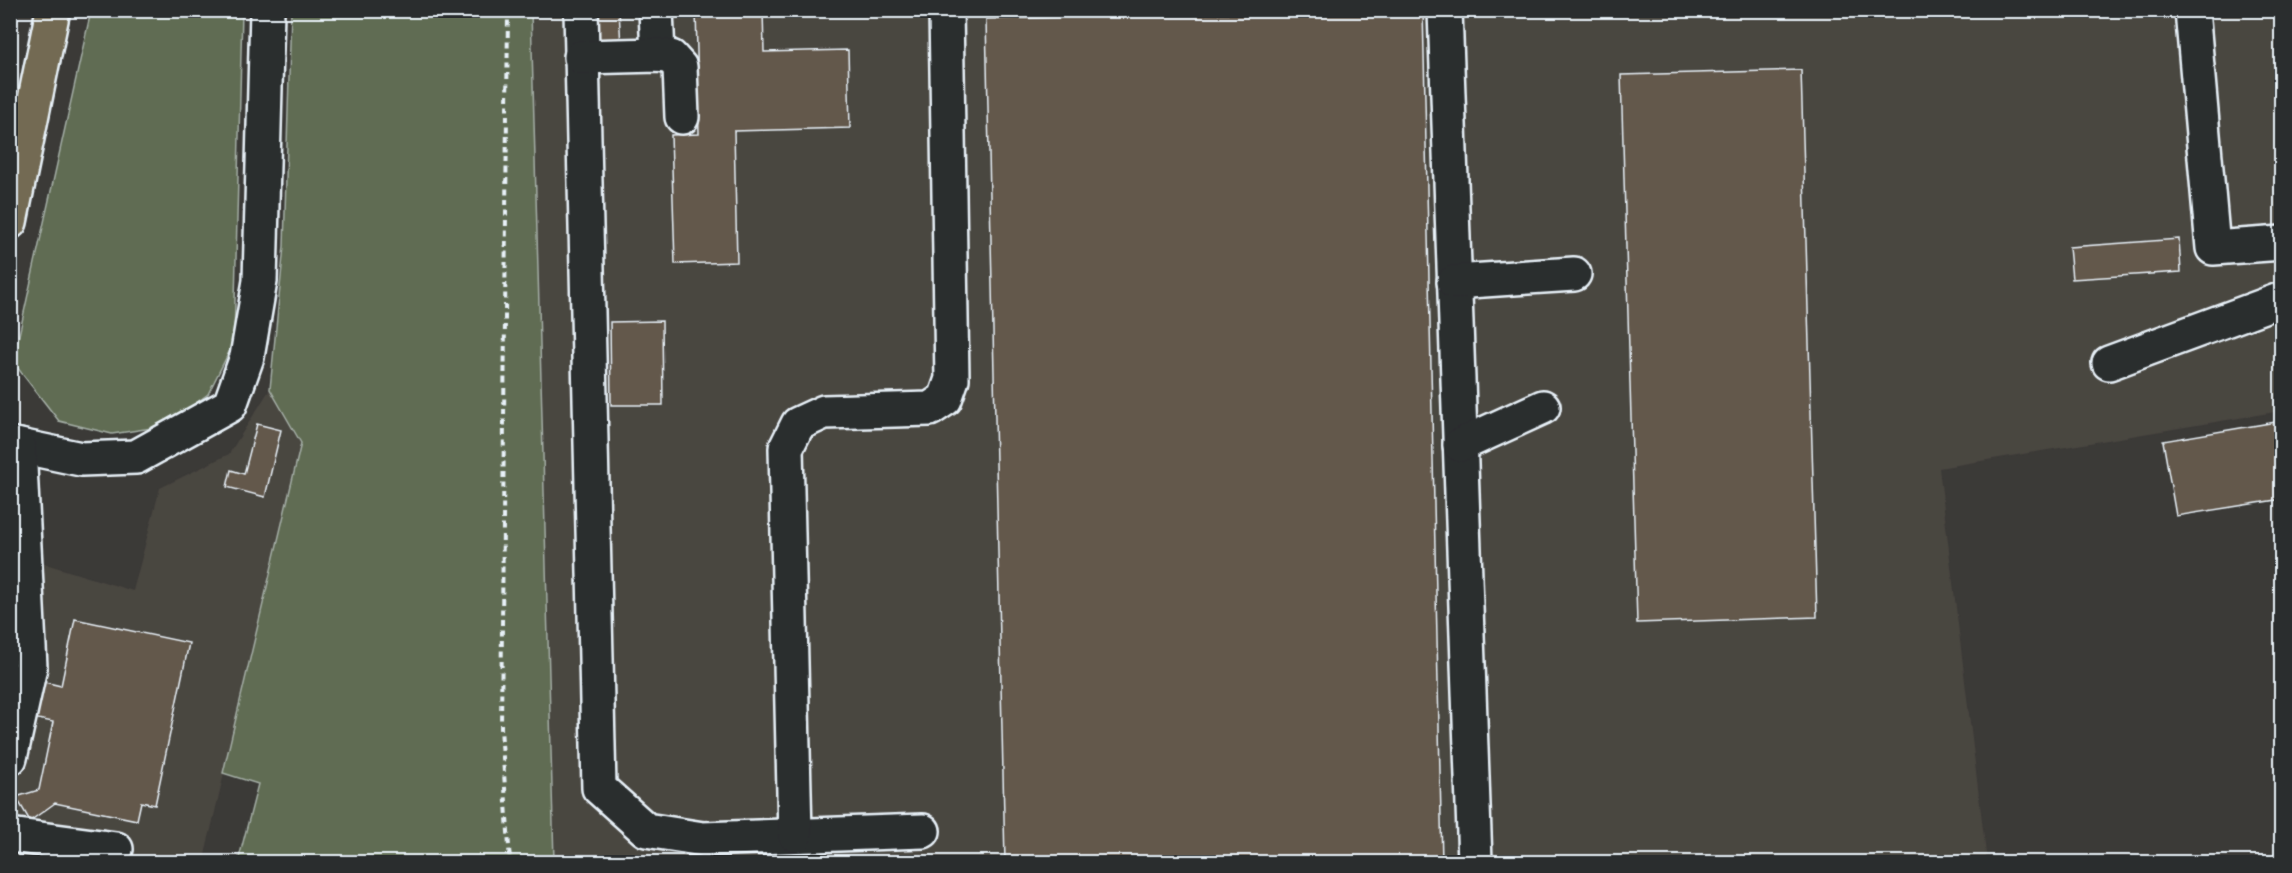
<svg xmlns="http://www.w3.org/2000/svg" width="2292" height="873" font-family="Mali,sans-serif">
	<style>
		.built { fill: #4a4641 }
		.green { fill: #616c53; stroke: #a4aea6; stroke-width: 1.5 }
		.building { fill: #64584c; stroke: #e8f1f8; stroke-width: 1.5 }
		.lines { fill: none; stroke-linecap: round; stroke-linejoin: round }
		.minor-casing { stroke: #e8f1f8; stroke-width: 38 }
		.highway-casing { stroke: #e8f1f8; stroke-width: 38 }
		.path { stroke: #e8f1f8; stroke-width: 4; stroke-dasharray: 6 4.5; stroke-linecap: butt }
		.minor { stroke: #2a2d2e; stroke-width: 33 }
		.highway { stroke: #736b52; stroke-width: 33 }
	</style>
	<rect width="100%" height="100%" fill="#3b3a37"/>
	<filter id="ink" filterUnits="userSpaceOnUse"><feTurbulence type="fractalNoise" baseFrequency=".0167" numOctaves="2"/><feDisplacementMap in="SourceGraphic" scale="12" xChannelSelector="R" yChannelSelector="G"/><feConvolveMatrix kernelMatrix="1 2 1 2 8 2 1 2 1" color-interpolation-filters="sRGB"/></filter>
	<g filter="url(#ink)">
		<g class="built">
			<path d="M543,10l1738,1v400l-342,57 48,394h-1433l-24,-845z"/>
			<path d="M270,389l31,54 -97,416 -6,3h-187l-1,-309 123,38 27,-103 69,-34z"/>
		</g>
		<g class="green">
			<path d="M91,11h151l-8,331 -26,52 -43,32 -53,8 -53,-13 -46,-59z"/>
			<path d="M291,11h240l23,851h-316l20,-78 -35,-11 78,-330 -31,-54 14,-143z"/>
		</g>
		<g class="building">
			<path d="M596,10h23l2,37 -24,1z"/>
			<path d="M696,10h67l1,42 84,-2 2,78 -116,3 3,131 -62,2 -4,-129 28,-1z"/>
			<path d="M1346,10h77l19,852h-437l-19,-843z"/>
			<path d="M1801,70l16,547 -180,6 -16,-548z"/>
			<path d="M2179,239l2,33 -109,7 -3,-32z"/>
			<path d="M662,321l1,84h-52l-1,-83z"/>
			<path d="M2282,421v78l-106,17 -13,-75z"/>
			<path d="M257,424l24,6 -16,67 -38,-10 4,-17 13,4z"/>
			<path d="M75,619l114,24 -34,162 -14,-3 -4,18 -82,-17 -25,18 -14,-24 23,-7 14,-68 -25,-5 8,-37 25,6z"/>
		</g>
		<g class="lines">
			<defs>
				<g id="minor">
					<path d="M581,10l18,778 47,42 57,9 220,-8"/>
					<path d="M656,10l2,45"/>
					<path d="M1445,10l30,852"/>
					<path d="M2192,10l21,238 69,-5"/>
					<path d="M581,57l77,-2 13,2 9,10 2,50"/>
					<path d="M1454,282l120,-8"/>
					<path d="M2109,363l173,-64"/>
					<path d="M10,444l71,15 55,-2 94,-52 17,-48 13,-76 7,-271"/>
					<path d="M1460,445l83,-38"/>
					<path d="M10,758l20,-91 -11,-221"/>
					<path d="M10,835l106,14"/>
					<path d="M795,835l-9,-387 12,-24 26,-12 106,-3 15,-10 7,-20 -6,-369"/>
				</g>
				<path id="highway" d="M10,222l43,-212"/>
			</defs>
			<use href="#minor" class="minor-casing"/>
			<use href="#highway" class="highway-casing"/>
			<path class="path" d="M508,10l-7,718 9,134"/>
			<use href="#minor" class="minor"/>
			<use href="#highway" class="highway"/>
		</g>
	</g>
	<rect width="2292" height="873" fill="none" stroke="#2a2d2e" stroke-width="36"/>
	<rect x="18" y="18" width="2256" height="837" fill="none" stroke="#e8f1f8" stroke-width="2" filter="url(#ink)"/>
</svg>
